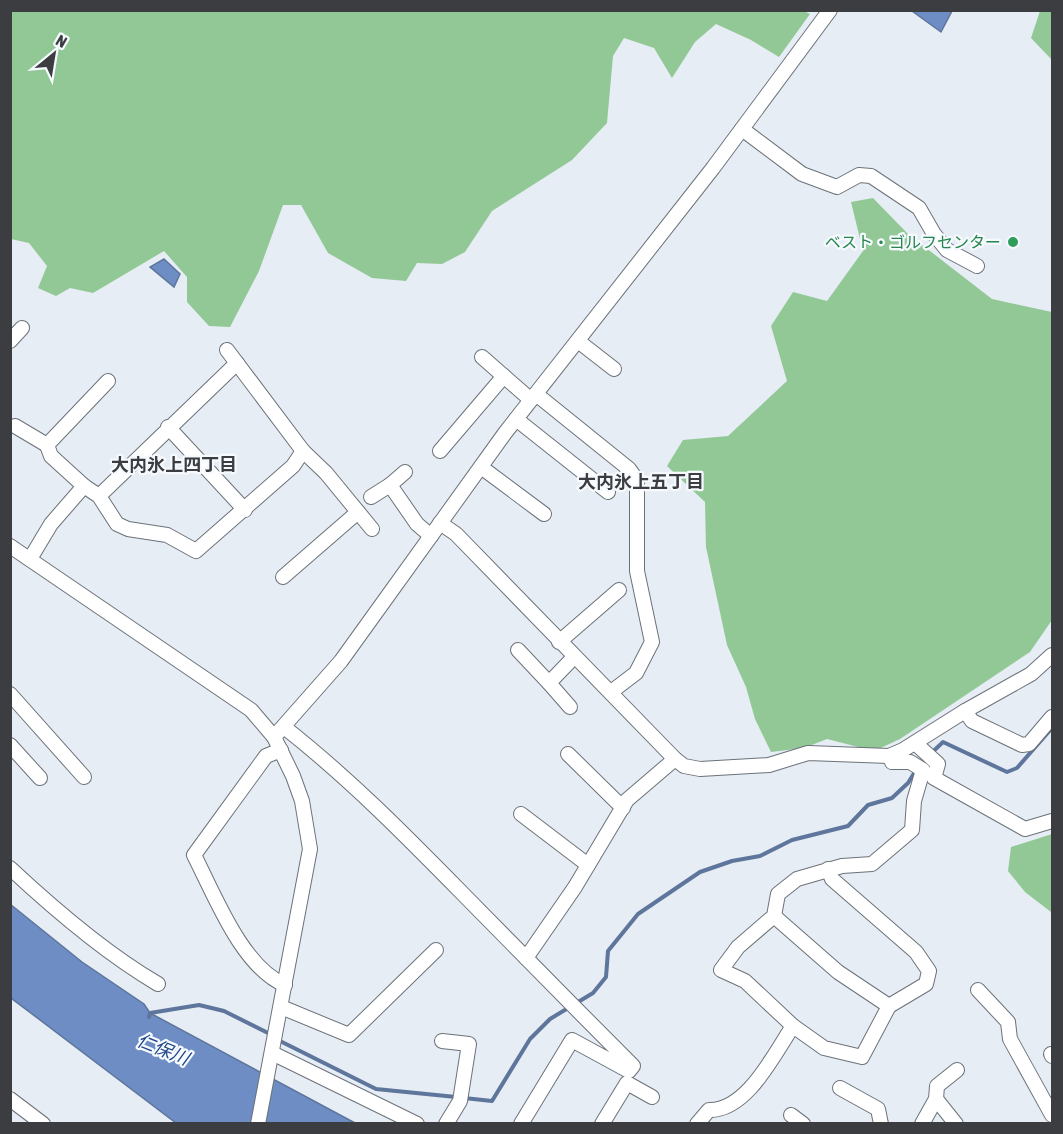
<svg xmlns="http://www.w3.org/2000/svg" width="1063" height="1134" font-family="'Asap Condensed','Noto Sans JP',sans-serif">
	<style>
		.forest { fill: #92c896 }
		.water { fill: #6d8dc4; stroke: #5e759c; stroke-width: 1.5 }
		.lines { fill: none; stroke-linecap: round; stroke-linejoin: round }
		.stream { stroke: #5e759c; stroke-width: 4 }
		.street-casing { stroke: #6c7279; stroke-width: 16 }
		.street { stroke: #fff; stroke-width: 14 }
		.leisure-dot { fill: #2e9e5b; stroke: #f6fafe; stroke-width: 2 }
		.labels { text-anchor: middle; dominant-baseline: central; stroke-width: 4.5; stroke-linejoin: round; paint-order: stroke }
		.leisure-label { font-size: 16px; fill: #27864d; stroke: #f6fafe; text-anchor: end }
		.neighbourhood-label { font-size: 18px; font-weight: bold; fill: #3b3d40; stroke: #f6fafe }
		.water-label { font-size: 18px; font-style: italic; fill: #21478a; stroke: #f6fafe }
	</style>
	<rect width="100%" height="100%" fill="#e6edf4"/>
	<g class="forest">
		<path d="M804,11l6,3 -31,43 -28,-17 -35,-16 -21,18 -23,36 -18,-30 -30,-10 -11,18 -6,67 -35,37 -80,51 -27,41 -23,12 -25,-1 -11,18 -34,-3 -44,-25 -27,-48h-18l-24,66 -29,56 -21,-1 -22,-24v-25l-23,-26 -71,42 -23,-5 -14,8 -18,-8 9,-22 -18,-23 -18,-4v-228z"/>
		<path d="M1040,11h12v49l-21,-22z"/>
		<path d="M873,198l35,36 84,65 60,13v308l-22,32 -130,87 -26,12 -47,-12 -23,9 -33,4 -16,-33 -9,-32 -19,-42 -21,-98 -1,-45 -38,-36 16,-26 45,-4 59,-55 -16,-55 22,-34 34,9 36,-50 -12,-49z"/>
		<path d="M1052,834v78h-1l-26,-20 -17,-21 3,-24z"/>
	</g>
	<g class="water">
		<path d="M912,11h40l-11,21z"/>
		<path d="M164,259l16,15 -6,13 -24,-20z"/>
		<path d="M10,904l72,58 62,42 6,9 205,110h-179l-165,-125z"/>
	</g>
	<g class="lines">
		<g class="stream">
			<path d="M920,764l23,-22 64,30 10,-4 35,-40"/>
			<path d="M149,1017l1,-4 49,-8 25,6 48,24"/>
			<path d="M278,1040l98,49 80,8"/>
			<path d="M464,1098l28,3 38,-62 20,-20 43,-26 13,-16 2,-26 30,-37 62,-42 32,-11 28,-5 32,-16 56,-14 20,-21 24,-7 16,-15 8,-13"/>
		</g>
		<defs>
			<g id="street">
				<path d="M742,129l60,45 35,13 22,-12 12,1 48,32 15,26 13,16 30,16"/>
				<path d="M10,341l12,-13"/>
				<path d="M578,341l36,28"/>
				<path d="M482,357l49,43"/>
				<path d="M536,394l93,75 8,11v91l15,71 -16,31 -25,19"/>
				<path d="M516,419l92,73"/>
				<path d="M15,426l32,19"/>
				<path d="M168,427l77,83"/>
				<path d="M303,451l23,22 46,56"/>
				<path d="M440,451l64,-75"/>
				<path d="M481,467l63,47"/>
				<path d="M405,472l-15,13 27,39 14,12"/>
				<path d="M84,486l15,10 18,28 11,5 39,6 29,16 97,-85 10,-15 -76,-101"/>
				<path d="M99,496l138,-133"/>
				<path d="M371,497l19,-12"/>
				<path d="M440,523l16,11 219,225 9,7 16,3 69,-4 39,-12 81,3 14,-6 62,-39 66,-37 21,-19"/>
				<path d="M10,546l241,164 23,27 19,39 9,25 8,48 -52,275"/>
				<path d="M30,559l21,-35 33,-38 -33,-30 -4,-11 61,-64"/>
				<path d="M283,577l75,-65"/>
				<path d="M559,642l60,-52"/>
				<path d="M518,650l31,33"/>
				<path d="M10,694l74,83"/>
				<path d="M570,707l-21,-24 25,-26"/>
				<path d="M965,711l7,10 50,24 7,-1 23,-27"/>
				<path d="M284,727c65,51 122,109 179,167 57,58 113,115 170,172l-4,5 -57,-31 -51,84"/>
				<path d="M274,737l67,-76 164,-228 208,-265 117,-158"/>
				<path d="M915,743l23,21 -4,14 91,51 27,-8"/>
				<path d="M10,745l30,33"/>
				<path d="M281,750l-15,6 -72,99c21,41 48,112 91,130"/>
				<path d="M568,754l55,54"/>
				<path d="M521,814l67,51"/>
				<path d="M10,868c45,42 95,85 148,116"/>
				<path d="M828,869l4,10 84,73 13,19 -3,13 -37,22 -27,51 -38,-9 -31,-22 -48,-45 -24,-11 17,-23 36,-31 4,-22 19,-15 45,-13 30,-2 40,-34 2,-29 9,-31 -13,-8h-18l-3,-6"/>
				<path d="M774,916l64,56 51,34"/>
				<path d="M526,958l49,-71 52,-87 48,-41"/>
				<path d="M978,990l30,32 2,17 42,76"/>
				<path d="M281,1007l68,28 87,-85"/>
				<path d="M442,1041l27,3 -9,57 -14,23"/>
				<path d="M272,1053l145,71"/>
				<path d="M1051,1054l1,2"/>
				<path d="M840,1088l38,21 3,15"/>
				<path d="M10,1099l33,25"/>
				<path d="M936,1099l20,25"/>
				<path d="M791,1115l12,9"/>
				<path d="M602,1124l25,-41 25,14"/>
				<path d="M697,1124l12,-14c38,1 65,-56 84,-84"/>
				<path d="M922,1124l14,-25 1,-13 20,-16"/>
			</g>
		</defs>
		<use href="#street" class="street-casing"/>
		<use href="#street" class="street"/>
	</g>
	<circle class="leisure-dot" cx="1013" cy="242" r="6"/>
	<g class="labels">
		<g class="leisure-label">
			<text x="1001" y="242">ベスト・ゴルフセンター</text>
		</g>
		<g class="neighbourhood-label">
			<text x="174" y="464">大内氷上四丁目</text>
			<text x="641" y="481">大内氷上五丁目</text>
		</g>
		<g class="water-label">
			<text transform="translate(163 1049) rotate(22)">仁保川</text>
		</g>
	</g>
	<rect width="1063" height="1134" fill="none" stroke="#3b3d40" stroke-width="24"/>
	<g transform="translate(54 54) rotate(30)" stroke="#f6fafe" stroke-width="4.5" paint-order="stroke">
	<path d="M0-4.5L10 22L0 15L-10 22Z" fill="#3b3d40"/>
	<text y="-9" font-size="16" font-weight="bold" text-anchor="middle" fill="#3b3d40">N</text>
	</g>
</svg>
